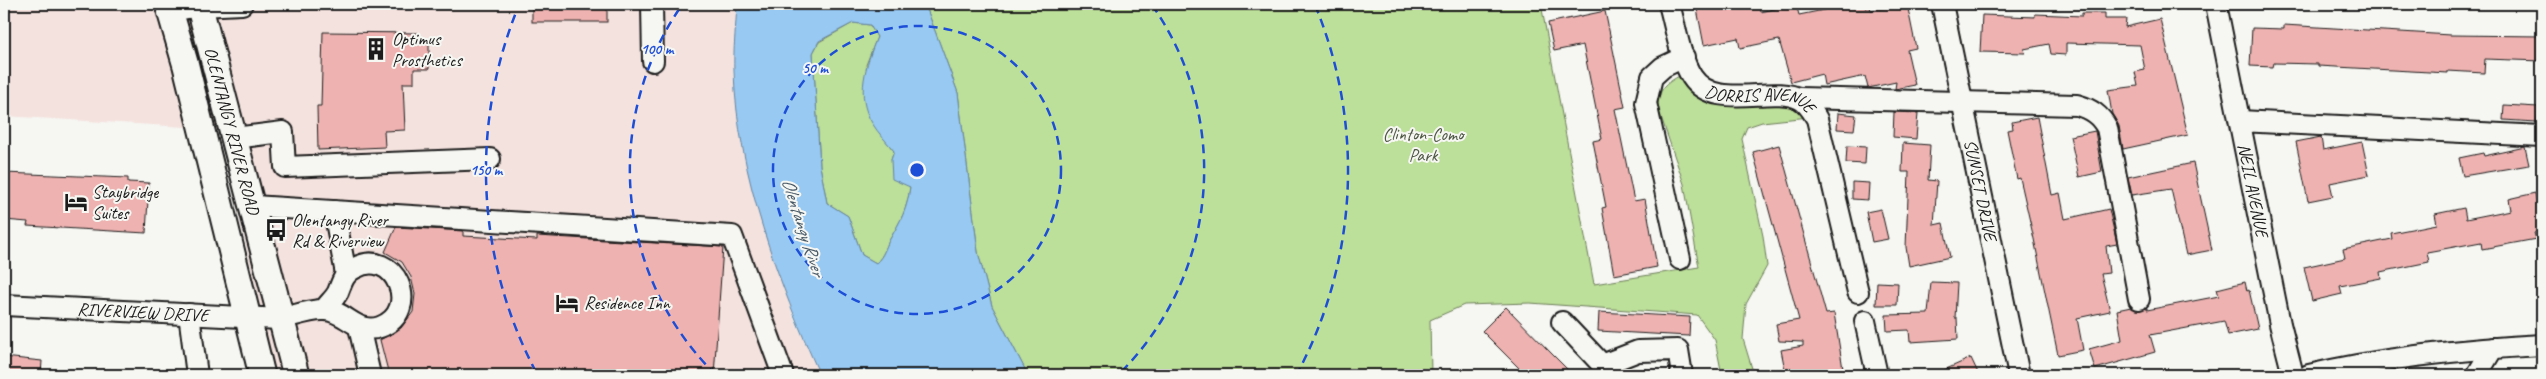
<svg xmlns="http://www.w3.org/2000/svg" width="2546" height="379" font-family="Caveat,sans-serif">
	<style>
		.built { fill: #f4e2de }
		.green { fill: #bcdf99; stroke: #6c7e5a }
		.water { fill: #97c9f3; stroke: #66849d; fill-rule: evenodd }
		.building { fill: #eeb3b1; stroke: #1c1c1c }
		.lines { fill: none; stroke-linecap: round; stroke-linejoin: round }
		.minor-casing { stroke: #1c1c1c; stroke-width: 24 }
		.major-casing { stroke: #1c1c1c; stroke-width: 29 }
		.minor { stroke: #f6f6f2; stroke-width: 20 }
		.major { stroke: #f6f6f2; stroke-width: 25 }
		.ring { fill: none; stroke: #1d4ed8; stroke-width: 2.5; stroke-dasharray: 9 6 }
		.labels { text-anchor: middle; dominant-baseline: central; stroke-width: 4; stroke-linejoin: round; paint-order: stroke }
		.poi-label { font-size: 18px; fill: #1c1c1c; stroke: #f6f6f2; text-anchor: start }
		.street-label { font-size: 18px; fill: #1c1c1c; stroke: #f6f6f2 }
		.park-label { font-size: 18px; fill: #4c5642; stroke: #f6f6f2 }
		.water-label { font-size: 19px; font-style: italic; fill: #475967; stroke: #f6f6f2 }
		.centre { fill: #1d4ed8; stroke: #f6f6f2; stroke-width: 2.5 }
		.ring-label { font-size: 15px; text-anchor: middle; font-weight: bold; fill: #1d4ed8; stroke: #f6f6f2; stroke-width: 4; stroke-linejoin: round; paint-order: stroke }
	</style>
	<rect width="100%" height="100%" fill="#f6f6f2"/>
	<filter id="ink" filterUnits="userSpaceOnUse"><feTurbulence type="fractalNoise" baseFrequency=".02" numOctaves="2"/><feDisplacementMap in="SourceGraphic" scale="10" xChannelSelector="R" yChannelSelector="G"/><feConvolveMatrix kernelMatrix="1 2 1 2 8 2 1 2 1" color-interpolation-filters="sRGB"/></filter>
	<g filter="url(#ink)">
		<path class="built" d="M4,4h733l-4,68 7,63 19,74 35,109 26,57h-544l-57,-246 -215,-13z"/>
		<g class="green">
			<path d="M925,4h616l53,280 105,-17 -15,-83 -26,-76c0,-19 7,-24 23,-33l119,30 9,12 -47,5 -15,5 -5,12 21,97 4,30 -21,38 -3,35 11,36h-32l-7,-35 -18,-25 -167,-12 -66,2 -34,15 1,55h-403l-36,-69 -14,-54 -20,-159z"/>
			<path d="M853,23l17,2 7,12 -11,28 20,76 8,10 -3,9 19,27c-3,23 -9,33 -20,52 -5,9 -6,17 -14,24l-14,-8 -14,-39 -21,-13 -7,-37 -7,-113 6,-11z"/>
		</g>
		<path class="water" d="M737,4h188l33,89 20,159 14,54 36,69h-208c-41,-90 -83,-203 -86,-303 -1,-22 2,-46 3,-68zM853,23l17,2 7,12c-11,28 -22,58 -5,86 6,10 15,19 22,28l-3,9 1,19 18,8c-3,23 -9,33 -20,52 -5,9 -6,17 -14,24l-14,-8 -14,-39 -21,-13 -7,-37 -7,-113 6,-12z"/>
		<g class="building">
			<rect x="532" y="4" width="75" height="18"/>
			<path d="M1696,4h63l2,8 35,-8 3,11 54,-11h11l1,4 5,-1 1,3 36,-6 9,44 -9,2 8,35 -20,4 1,-7 -28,6 -3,-12 -41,9 -2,-11 -31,8 -12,-42 -39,8 -2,-10 -34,7z"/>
			<path d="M1605,11l20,96 -10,2 19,92 11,-2 12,68 -43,8 -12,-67 4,-1 -13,-66 9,-2 -19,-94 -29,6 -6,-28z"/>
			<path d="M2082,13h23v6h21l-1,8 35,-8 28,116 -65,14 -4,-23 -7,-12 -4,-24 30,-4 -3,-14 10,-2 -5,-25 -74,-2v12l-15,-1 -2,-10 -25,5 1,4 -45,-1 2,-37 53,2v-3l47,2z"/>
			<path d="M2284,25l166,10 92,1v25l-57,-2 -1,14 -36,-2v2l-130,-7v-2l-44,-1 -1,4 -23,-1 2,-38 32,1z"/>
			<path d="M323,32l95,1v9h11v27h-15v14h-11l2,47 -21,1 1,16 -67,3 -1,-44h4z"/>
			<path d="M2504,105l34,2 -1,15 -34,-2z"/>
			<path d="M1894,112l24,1 -2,26 -23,-2z"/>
			<path d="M1838,113l18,2 -2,15 -17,-1z"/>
			<path d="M2037,117l15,78 8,-2 5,26 44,-10 8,35 -11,2 3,27 -8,1 9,37 -33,7 6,32 -25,5 -24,-116 -14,-61 -3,1 -10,-49 6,-1 -1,-7z"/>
			<path d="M2095,131l7,41 -23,5 -9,-41z"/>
			<path d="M2321,137l2,13 39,-8 7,33 -39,8 3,13 -25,5 -12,-59z"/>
			<path d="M1903,143l27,2 -2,35 9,1 -3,44 9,-2 7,34 -41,9 -3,-19 3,-75h-7z"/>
			<path d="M1779,145l47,169 8,-1 10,62h-58l-5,-25 22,-4v-4l-24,-1 -3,-17 23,-4 -46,-168z"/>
			<path d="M1847,146l19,1 -1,17 -19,-1z"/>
			<path d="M2525,147l4,18 -66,11 -4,-18 24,-5 1,3z"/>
			<path d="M2193,163l19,87 -26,5 -15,-66 -39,6 -4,-18z"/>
			<path d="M4,173l124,5v4l21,1 -3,50 -119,-7 1,-4 -24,-2z"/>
			<path d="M1852,182l17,1 -1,17 -16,-1z"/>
			<path d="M2535,193l7,37 -8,3 2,6 -54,10 -1,-7 -54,10 2,10 -49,10 1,6 -41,8 2,8 -30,7 -8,-34 41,-9 -2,-9 49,-10 -1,-6 46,-9 -2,-10 29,-6 2,11 45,-9 -2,-11z"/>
			<path d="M1881,209l7,30 -16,3 -6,-30z"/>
			<path d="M396,227l67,4v5l74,4v-4l186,11 -9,128h-325l-9,-35 21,-12 12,-16 2,-18 -4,-17 -9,-15 -17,-10z"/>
			<path d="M1877,282l21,1 -1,22h-21z"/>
			<path d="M1931,282l26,1 -2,35h2l1,21 -48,3 -1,-12 -22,1 -1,-16 42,-1z"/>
			<path d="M2245,282l2,9 2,-1 9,39 -30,6 -4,-14 -74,14 5,17 -60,17 -6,-20 33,-9 -5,-30 14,-3 5,3 11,-2v2l72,-14 -2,-7z"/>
			<path d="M1506,307l46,47 21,21h-47l-44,-44z"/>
			<path d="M1599,312l91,5 -1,19 -91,-5z"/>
			<path d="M4,357l38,4 -1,14h-37z"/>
			<path d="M1971,358l8,17h-46z"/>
		</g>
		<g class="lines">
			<defs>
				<g id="minor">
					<path d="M652,4l1,57"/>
					<path id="s1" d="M1669,4c6,20 11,55 23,73 23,35 80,7 108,22 9,5 12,12 17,20l41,173"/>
					<path id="s2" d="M1942,4l77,371"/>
					<path id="s3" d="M2216,4l64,320 13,51"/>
					<path d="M170,11l30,-5 42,-2"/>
					<path d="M1799,98l278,7c14,4 23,10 30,23l32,171"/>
					<path d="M2240,121l302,15"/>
					<path d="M234,138l49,-6 2,35 205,-8"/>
					<path d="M253,206l479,30 51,139"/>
					<path d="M334,211l12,63"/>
					<path d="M1680,259l-34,-156 6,-26 11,-10 21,-10"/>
					<path id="s4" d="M4,305l276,14c14,-3 31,-10 45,-9 21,1 32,25 55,17 43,-16 14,-81 -25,-59 -11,5 -13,14 -17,24 -3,6 -10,12 -14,18"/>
					<path d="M189,314l8,61"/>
					<path d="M1865,321l12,54"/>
					<path d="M1562,322l49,52"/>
					<path d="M359,327l11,48"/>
					<path d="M1602,365l36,-14 40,-1 4,25"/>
					<path d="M2309,375c77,-18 154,-26 233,-30"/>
					<path d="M2477,375l16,-27"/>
				</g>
				<g id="major">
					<path d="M168,4l18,62 76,309"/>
					<path id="s5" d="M199,4l97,371"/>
				</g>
			</defs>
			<use href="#minor" class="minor-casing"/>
			<use href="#major" class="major-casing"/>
			<use href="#minor" class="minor"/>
			<use href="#major" class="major"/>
		</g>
	</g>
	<g class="ring">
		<circle cx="917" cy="170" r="144"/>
		<path d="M716 375A287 287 0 0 1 682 5M1152 5A287 287 0 0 1 1118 375"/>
		<path d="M536 372A431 431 0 0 1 519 5M1315 5A431 431 0 0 1 1298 372"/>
	</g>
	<defs>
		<symbol id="building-bare" viewBox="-9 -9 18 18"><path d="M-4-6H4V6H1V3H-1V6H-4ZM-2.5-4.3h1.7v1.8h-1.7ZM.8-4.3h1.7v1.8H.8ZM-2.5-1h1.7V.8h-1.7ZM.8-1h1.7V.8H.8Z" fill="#1c1c1c" stroke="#f6f6f2" stroke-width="2.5" paint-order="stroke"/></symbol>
		<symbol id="hotel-bare" viewBox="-9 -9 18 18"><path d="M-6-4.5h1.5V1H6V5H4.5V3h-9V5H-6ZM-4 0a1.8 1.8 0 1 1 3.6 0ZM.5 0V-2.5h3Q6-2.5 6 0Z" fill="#1c1c1c" stroke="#f6f6f2" stroke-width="2.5" paint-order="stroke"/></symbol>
		<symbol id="bus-bare" viewBox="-9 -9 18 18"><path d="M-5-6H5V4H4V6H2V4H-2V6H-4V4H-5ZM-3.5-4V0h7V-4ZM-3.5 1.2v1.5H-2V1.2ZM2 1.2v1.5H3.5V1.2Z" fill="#1c1c1c" stroke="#f6f6f2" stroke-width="2.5" paint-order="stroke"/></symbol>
	</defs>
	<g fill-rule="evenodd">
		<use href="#building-bare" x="360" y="33" width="32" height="32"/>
		<use href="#hotel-bare" x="60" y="186" width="32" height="32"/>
		<use href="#bus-bare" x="260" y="214" width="32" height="32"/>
		<use href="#hotel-bare" x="551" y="287" width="32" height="32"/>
	</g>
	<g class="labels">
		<g class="poi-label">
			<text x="392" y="39">Optimus<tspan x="392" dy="21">Prosthetics</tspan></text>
			<text x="92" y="192">Staybridge<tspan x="92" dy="21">Suites</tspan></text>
			<text x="292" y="220">Olentangy River<tspan x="292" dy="21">Rd &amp; Riverview</tspan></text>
			<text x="584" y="303">Residence Inn</text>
		</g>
		<g class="street-label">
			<text stroke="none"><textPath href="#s1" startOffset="152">DORRIS AVENUE</textPath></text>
			<text stroke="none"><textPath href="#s5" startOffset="131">OLENTANGY RIVER ROAD</textPath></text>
			<text stroke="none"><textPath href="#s2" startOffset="190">SUNSET DRIVE</textPath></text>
			<text stroke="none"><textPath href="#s3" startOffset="190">NEIL AVENUE</textPath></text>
			<text stroke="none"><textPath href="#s4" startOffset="139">RIVERVIEW DRIVE</textPath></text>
		</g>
		<g class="park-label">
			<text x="1423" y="134">Clinton-Como<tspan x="1423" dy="21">Park</tspan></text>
		</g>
		<g class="water-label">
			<text transform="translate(803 227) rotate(72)">Olentangy River</text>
		</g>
	</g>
	<circle cx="917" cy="170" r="8" class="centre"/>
	<g class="ring-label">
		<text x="657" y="54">100 m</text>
		<text x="815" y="73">50 m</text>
		<text x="486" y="175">150 m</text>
	</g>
	<rect width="2546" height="379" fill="none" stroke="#f6f6f2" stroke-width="20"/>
	<rect x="10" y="10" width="2526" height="359" fill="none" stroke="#1c1c1c" stroke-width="2" filter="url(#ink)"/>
</svg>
